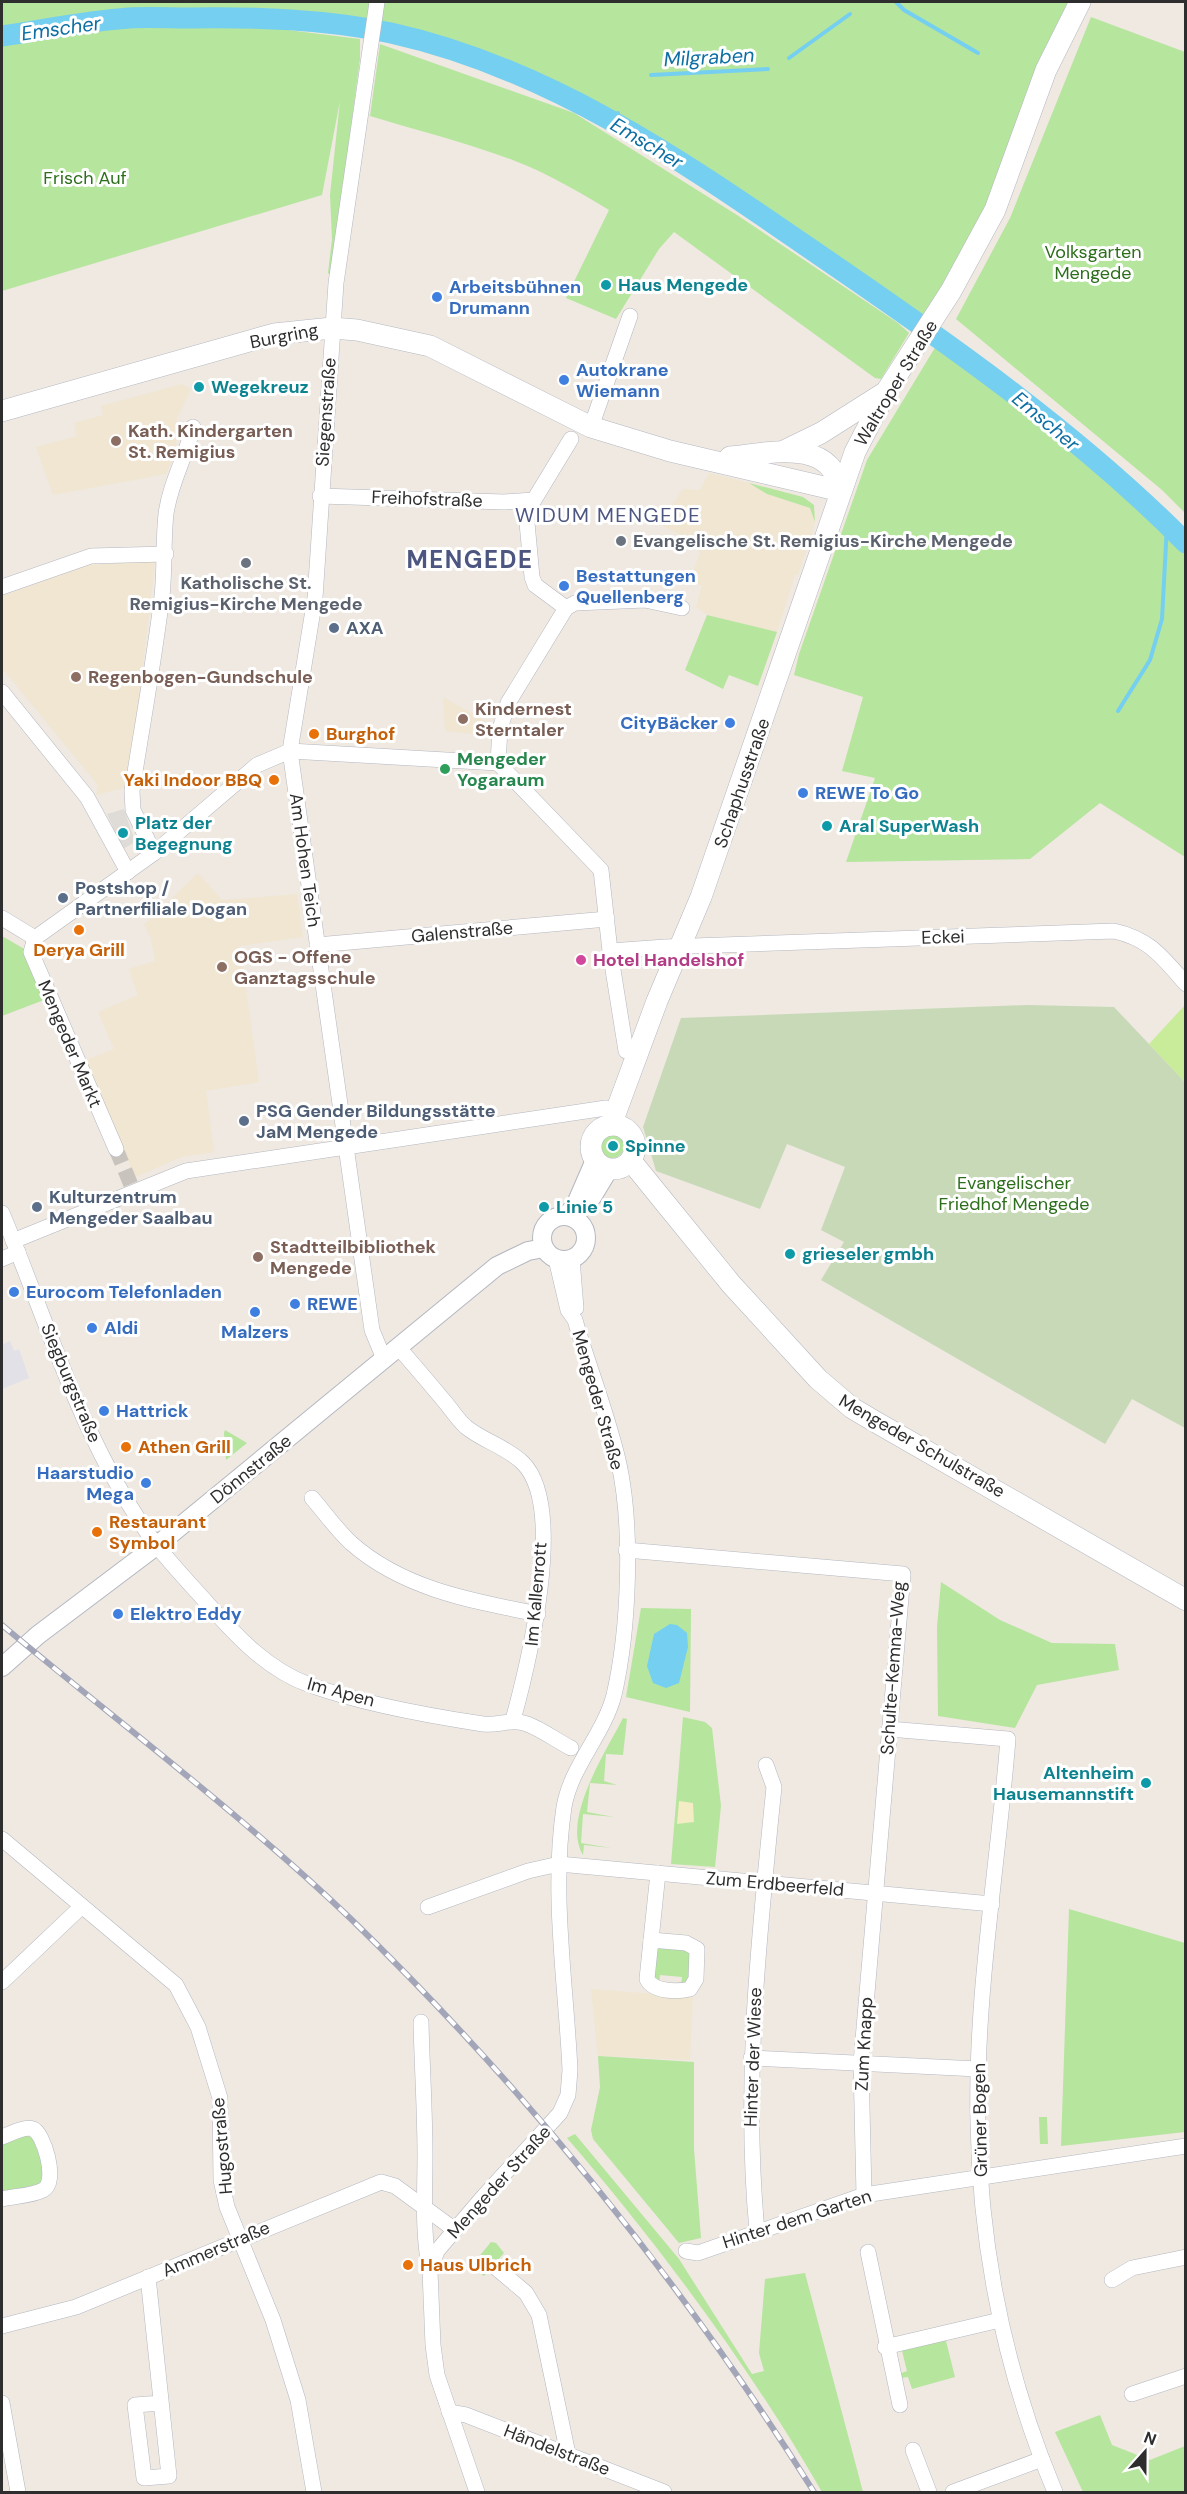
<svg xmlns="http://www.w3.org/2000/svg" width="1187" height="2494" font-family="'DM Sans',sans-serif">
	<style>
		.industrial { fill: #e3e1e8 }
		.education { fill: #f0e6d1 }
		.green { fill: #b6e59e }
		.sand { fill: #f3ecc5 }
		.cemetery { fill: #c8d9b8 }
		.pitch { fill: #c9ec9a }
		.plaza { fill: #dfdcd8 }
		.water { fill: #75cff0 }
		.lines { fill: none; stroke-linecap: round; stroke-linejoin: round }
		.stream { stroke: #75cff0; stroke-width: 4 }
		.river { stroke: #75cff0; stroke-width: 21 }
		.minor-tunnel { stroke: #c8c4bd; stroke-width: 15; stroke-dasharray: 15 8; stroke-linecap: butt }
		.minor-casing { stroke: #b4b7c1; stroke-width: 16 }
		.tertiary-casing { stroke: #b4b7c1; stroke-width: 20 }
		.secondary-casing { stroke: #b4b7c1; stroke-width: 22 }
		.minor { stroke: #fff; stroke-width: 15 }
		.tertiary { stroke: #fff; stroke-width: 18 }
		.secondary { stroke: #fff; stroke-width: 21 }
		.rail-casing { stroke: #a3a6b8; stroke-width: 6 }
		.rail { stroke: #fff; stroke-width: 4; stroke-dasharray: 11; stroke-linecap: butt }
		.culture-dot { fill: #0f9aa8; stroke: #fff; stroke-width: 2 }
		.shop-dot { fill: #3f7fe0; stroke: #fff; stroke-width: 2 }
		.education-dot { fill: #8d6e63; stroke: #fff; stroke-width: 2 }
		.worship-dot { fill: #6b7280; stroke: #fff; stroke-width: 2 }
		.service-dot { fill: #5c6f8a; stroke: #fff; stroke-width: 2 }
		.food-dot { fill: #e8710a; stroke: #fff; stroke-width: 2 }
		.leisure-dot { fill: #2e9e5b; stroke: #fff; stroke-width: 2 }
		.hotel-dot { fill: #d1479c; stroke: #fff; stroke-width: 2 }
		.labels { text-anchor: middle; dominant-baseline: central; stroke-width: 6; stroke-linejoin: round; paint-order: stroke }
		.park-label { font-size: 18px; fill: #2c6e1b; stroke: #fff }
		.culture-label { font-size: 18px; font-weight: bold; fill: #0d838f; stroke: #fff; text-anchor: start }
		.shop-label { font-size: 18px; font-weight: bold; fill: #366cbe; stroke: #fff; text-anchor: start }
		.street-label { font-size: 18px; fill: #2e2e2e; stroke: #fff }
		.education-label { font-size: 18px; font-weight: bold; fill: #785e54; stroke: #fff; text-anchor: start }
		.worship-label { font-size: 18px; font-weight: bold; fill: #5b616d; stroke: #fff; text-anchor: start }
		.service-label { font-size: 18px; font-weight: bold; fill: #4e5e75; stroke: #fff; text-anchor: start }
		.food-label { font-size: 18px; font-weight: bold; fill: #c56008; stroke: #fff; text-anchor: start }
		.leisure-label { font-size: 18px; font-weight: bold; fill: #27864d; stroke: #fff; text-anchor: start }
		.hotel-label { font-size: 18px; font-weight: bold; fill: #b23c85; stroke: #fff; text-anchor: start }
		.water-label { font-size: 20px; font-style: italic; fill: #0d6fa3; stroke: #fff }
		.neighbourhood-label { font-size: 20px; letter-spacing: 1.5px; fill: #4d5680; stroke: #fff }
		.district-label { font-size: 24px; font-weight: bold; letter-spacing: 1.5px; fill: #4d5680; stroke: #fff }
	</style>
	<rect width="100%" height="100%" fill="#efe9e1"/>
	<path class="industrial" d="M10,1341l4,10 5,-2 10,29 -27,11v-44z"/>
	<g class="education">
		<path d="M182,384l9,5 -14,29 -1,33 -10,23 -113,21 -17,-48 41,-11 -3,-13 29,-8 -2,-9z"/>
		<path d="M709,473l40,10 18,11 43,14 4,6 1,8 -6,20 -11,33h-3l-18,57 -70,-17 -11,-8 6,-21 -12,-6 10,-27 -9,-12 -28,-15 7,-18 13,-19 17,1z"/>
		<path d="M155,561l-16,140 -15,87 -28,7 2,-10 -96,-117v-72l86,-31z"/>
		<path d="M443,697l46,26 -4,12 -40,-4z"/>
		<path d="M198,873l24,27 75,-6 6,43 -63,9 19,136 -53,9 8,61 -32,5 -47,20 -49,-117 28,-11 -16,-37 40,-17 -9,-26 26,-8 -4,-23 -7,-13z"/>
		<path d="M591,1989l102,8 -3,63 -92,-4z"/>
	</g>
	<g class="green">
		<path d="M2,2h1078l-49,110 -104,217c-127,-87 -253,-186 -394,-250 -70,-32 -147,-49 -223,-57 -39,-4 -79,-8 -117,-4l167,21v20l-29,217 -3,-3 4,-34 -2,-44 10,-94 -18,94 -320,96z"/>
		<path d="M1091,17l94,35v461l-23,-23 -206,-171 54,-101z"/>
		<path d="M380,44l194,69 163,102 161,108 11,10 -28,46 -6,-1 -201,-146 -15,17 -43,70 -50,-21 43,-88c-30,-18 -60,-36 -94,-49 -47,-18 -96,-30 -145,-45z"/>
		<path d="M939,341l213,177 33,33v306l-85,-54 -70,56 -184,3 29,-84 -33,-7 21,-74 -69,-22 5,-21 68,-194z"/>
		<path d="M749,483l54,14 11,8 1,17 -5,-14 -43,-14z"/>
		<path d="M707,615l70,17 -19,54 -29,-11 -6,14 -38,-19z"/>
		<path d="M2,936l24,14 18,50 -42,16z"/>
		<circle cx="612" cy="1146" r="12"/>
		<path d="M225,1430l22,13 -21,17 -2,-27z"/>
		<path d="M941,1582l59,38 52,23 63,1 4,26 -82,15 -22,43 -77,-12 -1,-89z"/>
		<path d="M641,1608l50,1 -1,103 -64,-15z"/>
		<path d="M683,1717l22,5 7,6 9,78 -6,61 -44,-3z"/>
		<path d="M623,1718l4,1 -4,36 -17,-1 -2,27 13,4 -27,-2 -3,29 27,5 -31,-3 -2,29 30,5 -27,-3 -1,10c-22,-36 24,-105 40,-137z"/>
		<path d="M1069,1909l116,34v189l-124,14z"/>
		<path d="M660,1946l30,3v30l-9,7 1,-9 -22,-2 -1,9 -6,-8 4,-27z"/>
		<path d="M598,2056l96,6v87l7,89 -22,5 -86,-104 -2,-9 9,-43z"/>
		<path d="M1039,2117h8l1,27h-8z"/>
		<path d="M575,2134l104,125 73,115 12,-3 -5,-18 6,-74 40,-6 58,219h-41c-70,-122 -163,-247 -255,-354z"/>
		<path d="M27,2135l6,4 14,37 -6,8 -39,8v-48z"/>
		<path d="M491,2242l5,1 8,10 -20,23 -10,-8 -1,-4z"/>
		<path d="M945,2337l10,40 -43,12 -4,-12 -8,1 -1,-4 8,-3 -6,-24z"/>
		<path d="M1100,2415l12,30 38,15 35,-14v46h-102l-28,-60z"/>
	</g>
	<path class="sand" d="M679,1801l14,2 1,19 -17,2z"/>
	<path class="cemetery" d="M1028,1005l86,2 71,75v346l-53,-29 -27,45 -284,-164 23,-38 -23,-12 24,-63 -58,-23 -27,65 -104,-38 -13,-44 38,-109z"/>
	<path class="pitch" d="M1185,1005v77l-36,-38z"/>
	<path class="plaza" d="M124,809l11,33 -12,7 -16,-35z"/>
	<path class="water" d="M670,1624l7,1 10,8 1,14 -9,36 -13,5 -13,-5 -6,-17 7,-32z"/>
	<g class="lines">
		<g class="stream">
			<path d="M896,2l8,8 74,43"/>
			<path d="M789,58l61,-44"/>
			<path d="M651,75l117,-6"/>
			<path d="M612,120l6,-7"/>
			<path d="M1118,711l32,-51 12,-41 5,-94"/>
		</g>
		<path class="river" d="M2,36c41,-6 84,-15 127,-18 20,-1 40,0 60,0 67,-1 136,1 202,15 166,37 303,136 440,230 124,85 249,173 355,280"/>
		<path class="minor-tunnel" d="M116,1149l18,43"/>
		<defs>
			<g id="minor">
				<path d="M377,2l-41,281 -21,315 -25,153 82,579 12,29"/>
				<path d="M591,427l39,-111"/>
				<path d="M320,496l184,6 30,-2 37,-61"/>
				<path d="M525,501l7,76 3,8 31,23"/>
				<path d="M2,587l89,-31 75,-2"/>
				<path d="M2,692l85,105 41,75"/>
				<path d="M498,763l2,-34 8,-26 58,-95 9,-5 70,-3 37,8"/>
				<path d="M154,853l-21,-43 -1,-19c10,-65 22,-129 30,-195 3,-27 1,-56 4,-82 4,-31 20,-57 27,-87"/>
				<path d="M2,918l33,20"/>
				<path d="M35,938l119,-85 103,-88 33,-14 208,12 103,107 9,81 16,100"/>
				<path d="M35,938l-4,14 85,197"/>
				<path d="M317,945l290,-26"/>
				<path d="M610,951l55,-4 449,-16c36,8 48,26 72,53"/>
				<path d="M2,1213c47,112 81,234 155,333 16,20 34,39 51,58 28,32 61,67 102,81 50,18 120,31 173,39 16,2 29,-6 44,0 16,6 30,17 44,24"/>
				<path d="M13,1241l173,-70 420,-63"/>
				<path d="M2,1259l16,-7"/>
				<path d="M572,1259l4,49"/>
				<path d="M398,1347c16,18 32,37 47,55 7,8 13,18 21,25 17,14 41,20 57,36 44,45 5,202 -10,257"/>
				<path d="M312,1498c13,15 25,32 39,45 52,46 121,58 187,71"/>
				<path d="M626,1550l277,24 -42,489 3,132"/>
				<path d="M889,1729l119,10c-10,127 -33,256 -30,383 2,128 28,253 77,370"/>
				<path d="M2,1839l174,146 22,42 22,71 1,82 6,27 46,113 25,80 16,92"/>
				<path d="M428,1907l100,-36 31,-7 433,40"/>
				<path d="M651,1940l35,3 11,6 -1,30 -6,10c-13,3 -37,3 -43,-10z"/>
				<path d="M651,1940l7,-67"/>
				<path d="M2,1982l79,-75"/>
				<path d="M421,2022c1,45 4,89 4,134 0,39 -3,76 5,115"/>
				<path d="M751,2058l227,11"/>
				<path d="M2,2137c8,-3 22,-11 31,-8 10,3 26,53 10,61 -11,6 -29,6 -41,9"/>
				<path d="M757,2231c-14,-148 2,-296 17,-444l-8,-22"/>
				<path d="M686,2251l12,2 166,-58 322,-49"/>
				<path d="M868,2252l32,153"/>
				<path d="M495,2267l31,26 13,22 29,139"/>
				<path d="M148,2277l21,199 -25,2 -9,-73 26,-2"/>
				<path d="M1112,2280l20,-12 54,-11"/>
				<path d="M2,2326l74,-19 305,-125 14,4 60,44"/>
				<path d="M885,2347l115,-27"/>
				<path d="M1132,2394l54,-18"/>
				<path d="M2,2403l16,89"/>
				<path d="M449,2412l17,3 198,77"/>
				<path d="M913,2450l16,42"/>
				<path d="M477,2492l-40,-117 -4,-30 -3,-74 7,-20 46,-54 77,-84 8,-18 2,-25c-4,-86 -19,-177 -6,-263 7,-41 40,-73 50,-112 15,-65 19,-166 5,-231 -11,-49 -30,-96 -44,-144l-7,-10 -12,-51"/>
				<path d="M953,2492l89,-33"/>
			</g>
			<g id="tertiary">
				<path d="M592,1197l17,-28"/>
				<circle cx="564" cy="1238" r="22"/>
				<path d="M566,1216l9,-10 20,-46"/>
				<path d="M2,1667l36,-32 122,-92 337,-277 31,-15 16,-3"/>
			</g>
			<g id="secondary">
				<path d="M2,411l272,-77 58,-6 25,2 73,16 161,81 79,24 171,40"/>
				<path d="M784,451l37,-18 63,-40"/>
				<path d="M730,457c40,-4 101,-20 111,34"/>
				<circle cx="613" cy="1147" r="22"/>
				<path d="M611,1125l46,-124 44,-104 154,-445 31,-60 65,-101 44,-81 51,-140 34,-68"/>
				<path d="M631,1161l100,123 87,95 34,29 22,13 312,179"/>
			</g>
		</defs>
		<use href="#minor" class="minor-casing"/>
		<use href="#tertiary" class="tertiary-casing"/>
		<use href="#secondary" class="secondary-casing"/>
		<use href="#minor" class="minor"/>
		<use href="#tertiary" class="tertiary"/>
		<use href="#secondary" class="secondary"/>
		<defs>
			<path id="rail" d="M2,1625c116,97 239,189 349,294 178,173 331,363 463,573"/>
		</defs>
		<use href="#rail" class="rail-casing"/>
		<use href="#rail" class="rail"/>
	</g>
	<g class="culture-dot">
		<circle cx="606" cy="285" r="6"/>
		<circle cx="199" cy="387" r="6"/>
		<circle cx="827" cy="826" r="6"/>
		<circle cx="123" cy="833" r="6"/>
		<circle cx="613" cy="1146" r="6"/>
		<circle cx="544" cy="1207" r="6"/>
		<circle cx="790" cy="1254" r="6"/>
		<circle cx="1146" cy="1783" r="6"/>
	</g>
	<g class="shop-dot">
		<circle cx="437" cy="297" r="6"/>
		<circle cx="564" cy="380" r="6"/>
		<circle cx="564" cy="586" r="6"/>
		<circle cx="730" cy="723" r="6"/>
		<circle cx="803" cy="793" r="6"/>
		<circle cx="14" cy="1292" r="6"/>
		<circle cx="295" cy="1304" r="6"/>
		<circle cx="255" cy="1312" r="6"/>
		<circle cx="92" cy="1328" r="6"/>
		<circle cx="104" cy="1411" r="6"/>
		<circle cx="146" cy="1483" r="6"/>
		<circle cx="118" cy="1614" r="6"/>
	</g>
	<g class="education-dot">
		<circle cx="116" cy="441" r="6"/>
		<circle cx="76" cy="677" r="6"/>
		<circle cx="463" cy="719" r="6"/>
		<circle cx="222" cy="967" r="6"/>
		<circle cx="258" cy="1257" r="6"/>
	</g>
	<g class="worship-dot">
		<circle cx="621" cy="541" r="6"/>
		<circle cx="246" cy="563" r="6"/>
	</g>
	<g class="service-dot">
		<circle cx="334" cy="628" r="6"/>
		<circle cx="63" cy="898" r="6"/>
		<circle cx="244" cy="1121" r="6"/>
		<circle cx="37" cy="1207" r="6"/>
	</g>
	<g class="food-dot">
		<circle cx="314" cy="734" r="6"/>
		<circle cx="274" cy="780" r="6"/>
		<circle cx="79" cy="930" r="6"/>
		<circle cx="126" cy="1447" r="6"/>
		<circle cx="97" cy="1532" r="6"/>
		<circle cx="408" cy="2265" r="6"/>
	</g>
	<circle class="leisure-dot" cx="445" cy="769" r="6"/>
	<circle class="hotel-dot" cx="581" cy="960" r="6"/>
	<g class="labels">
		<g class="park-label">
			<text x="85" y="178">Frisch Auf</text>
			<text x="1093" y="252">Volksgarten<tspan x="1093" dy="21">Mengede</tspan></text>
			<text x="1014" y="1183">Evangelischer<tspan x="1014" dy="21">Friedhof Mengede</tspan></text>
		</g>
		<g class="culture-label">
			<text x="618" y="285">Haus Mengede</text>
			<text x="211" y="387">Wegekreuz</text>
			<text x="135" y="823">Platz der<tspan x="135" dy="21">Begegnung</tspan></text>
			<text x="839" y="826">Aral SuperWash</text>
			<text x="625" y="1146">Spinne</text>
			<text x="556" y="1207">Linie 5</text>
			<text x="802" y="1254">grieseler gmbh</text>
			<text x="1134" y="1773" text-anchor="end">Altenheim<tspan x="1134" dy="21">Hausemannstift</tspan></text>
		</g>
		<g class="shop-label">
			<text x="449" y="287">Arbeitsbühnen<tspan x="449" dy="21">Drumann</tspan></text>
			<text x="576" y="370">Autokrane<tspan x="576" dy="21">Wiemann</tspan></text>
			<text x="576" y="576">Bestattungen<tspan x="576" dy="21">Quellenberg</tspan></text>
			<text x="718" y="723" text-anchor="end">CityBäcker</text>
			<text x="815" y="793">REWE To Go</text>
			<text x="26" y="1292">Eurocom Telefonladen</text>
			<text x="307" y="1304">REWE</text>
			<text x="104" y="1328">Aldi</text>
			<text x="255" y="1332" text-anchor="middle">Malzers</text>
			<text x="116" y="1411">Hattrick</text>
			<text x="134" y="1473" text-anchor="end">Haarstudio<tspan x="134" dy="21">Mega</tspan></text>
			<text x="130" y="1614">Elektro Eddy</text>
		</g>
		<g class="street-label">
			<text transform="translate(284 336) rotate(-11)">Burgring</text>
			<text transform="translate(896 383) rotate(-59)">Waltroper Straße</text>
			<text transform="translate(326 412) rotate(-86)">Siegenstraße</text>
			<text transform="translate(427 499) rotate(2)">Freihofstraße</text>
			<text transform="translate(742 783) rotate(-71)">Schaphusstraße</text>
			<text transform="translate(305 860) rotate(82)">Am Hohen Teich</text>
			<text transform="translate(462 932) rotate(-5)">Galenstraße</text>
			<text transform="translate(943 937) rotate(-2)">Eckei</text>
			<text transform="translate(70 1044) rotate(67)">Mengeder Markt</text>
			<text transform="translate(71 1383) rotate(67)">Siegburgstraße</text>
			<text transform="translate(598 1400) rotate(74)">Mengeder Straße</text>
			<text transform="translate(922 1446) rotate(30)">Mengeder Schulstraße</text>
			<text transform="translate(251 1469) rotate(-39)">Dönnstraße</text>
			<text transform="translate(536 1594) rotate(-85)">Im Kallenrott</text>
			<text transform="translate(893 1668) rotate(-86)">Schulte-Kemna-Weg</text>
			<text transform="translate(341 1692) rotate(15)">Im Apen</text>
			<text transform="translate(775 1884) rotate(5)">Zum Erdbeerfeld</text>
			<text transform="translate(864 2044) rotate(-87)">Zum Knapp</text>
			<text transform="translate(753 2057) rotate(-88)">Hinter der Wiese</text>
			<text transform="translate(980 2120) rotate(-91)">Grüner Bogen</text>
			<text transform="translate(222 2146) rotate(-95)">Hugostraße</text>
			<text transform="translate(499 2182) rotate(-48)">Mengeder Straße</text>
			<text transform="translate(797 2219) rotate(-18)">Hinter dem Garten</text>
			<text transform="translate(216 2249) rotate(-23)">Ammerstraße</text>
			<text transform="translate(557 2450) rotate(21)">Händelstraße</text>
		</g>
		<g class="education-label">
			<text x="128" y="431">Kath. Kindergarten<tspan x="128" dy="21">St. Remigius</tspan></text>
			<text x="88" y="677">Regenbogen-Gundschule</text>
			<text x="475" y="709">Kindernest<tspan x="475" dy="21">Sterntaler</tspan></text>
			<text x="234" y="957">OGS - Offene<tspan x="234" dy="21">Ganztagsschule</tspan></text>
			<text x="270" y="1247">Stadtteilbibliothek<tspan x="270" dy="21">Mengede</tspan></text>
		</g>
		<g class="worship-label">
			<text x="633" y="541">Evangelische St. Remigius-Kirche Mengede</text>
			<text x="246" y="583" text-anchor="middle">Katholische St.<tspan x="246" dy="21">Remigius-Kirche Mengede</tspan></text>
		</g>
		<g class="service-label">
			<text x="346" y="628">AXA</text>
			<text x="75" y="888">Postshop /<tspan x="75" dy="21">Partnerfiliale Dogan</tspan></text>
			<text x="256" y="1111">PSG Gender Bildungsstätte<tspan x="256" dy="21">JaM Mengede</tspan></text>
			<text x="49" y="1197">Kulturzentrum<tspan x="49" dy="21">Mengeder Saalbau</tspan></text>
		</g>
		<g class="food-label">
			<text x="326" y="734">Burghof</text>
			<text x="262" y="780" text-anchor="end">Yaki Indoor BBQ</text>
			<text x="79" y="950" text-anchor="middle">Derya Grill</text>
			<text x="138" y="1447">Athen Grill</text>
			<text x="109" y="1522">Restaurant<tspan x="109" dy="21">Symbol</tspan></text>
			<text x="420" y="2265">Haus Ulbrich</text>
		</g>
		<g class="leisure-label">
			<text x="457" y="759">Mengeder<tspan x="457" dy="21">Yogaraum</tspan></text>
		</g>
		<g class="hotel-label">
			<text x="593" y="960">Hotel Handelshof</text>
		</g>
		<g class="water-label">
			<text transform="translate(61 28) rotate(-8)">Emscher</text>
			<text transform="translate(709 57) rotate(-3)">Milgraben</text>
			<text transform="translate(647 143) rotate(31)">Emscher</text>
			<text transform="translate(1046 421) rotate(40)">Emscher</text>
		</g>
		<g class="neighbourhood-label">
			<text x="608" y="515">WIDUM MENGEDE</text>
		</g>
		<g class="district-label">
			<text x="470" y="559">MENGEDE</text>
		</g>
	</g>
	<rect width="1187" height="2494" fill="none" stroke="#2e2e2e" stroke-width="6"/>
	<g transform="translate(1145 2452) rotate(21)" stroke="#ffffff" stroke-width="4.5" paint-order="stroke">
	<path d="M0-4.5L10 22L0 15L-10 22Z" fill="#2e2e2e"/>
	<text y="-9" font-size="16" font-weight="bold" text-anchor="middle" fill="#2e2e2e">N</text>
	</g>
</svg>
